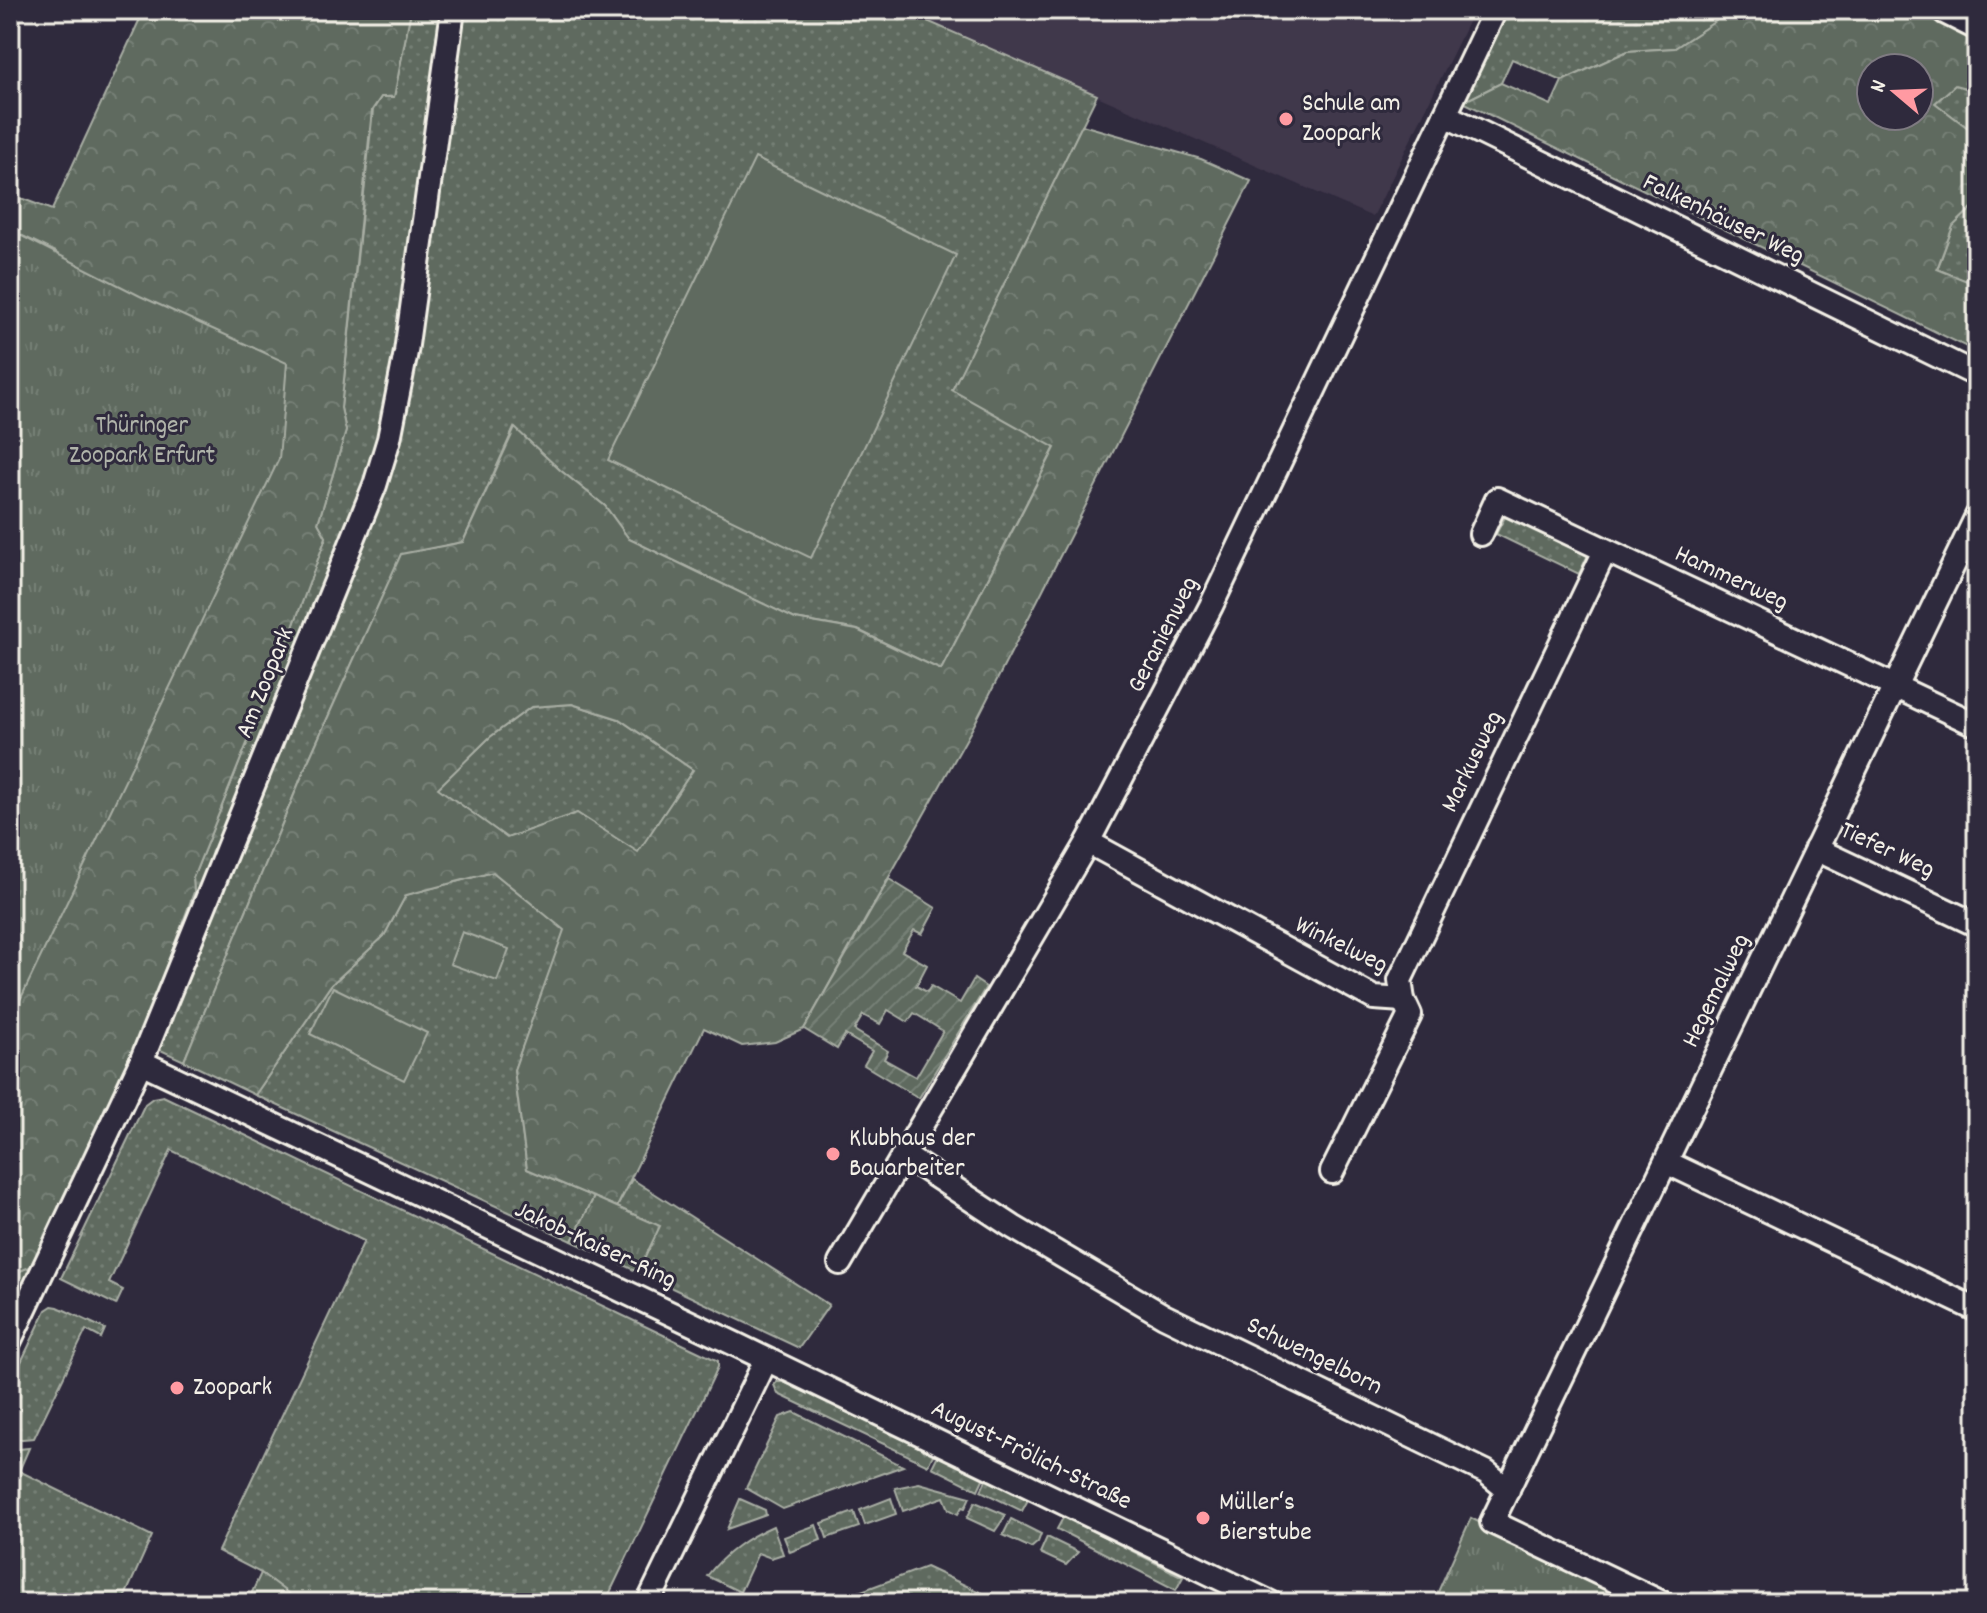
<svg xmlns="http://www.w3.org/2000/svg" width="1987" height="1613" font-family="Dekko,sans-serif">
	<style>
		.built { fill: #40374b }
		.grass { fill: url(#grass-dots); stroke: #a9aea4; stroke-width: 2 }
		.forest { fill: url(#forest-crowns); stroke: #a9aea4; stroke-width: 2; fill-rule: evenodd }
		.park { fill: url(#park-tufts); stroke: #a9aea4; stroke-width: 2 }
		.garden { fill: url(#garden-furrows); stroke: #a9aea4; stroke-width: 2; fill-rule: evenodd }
		.pitch { fill: #5e6a5f; stroke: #a9aea4; stroke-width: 2 }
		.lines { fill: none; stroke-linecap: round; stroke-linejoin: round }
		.minor-casing { stroke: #f4f1e8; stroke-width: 28 }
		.major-casing { stroke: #f4f1e8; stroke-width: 34 }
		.minor { stroke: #2f2a3d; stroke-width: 22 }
		.major { stroke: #2f2a3d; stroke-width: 28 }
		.poi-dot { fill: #ff9aa2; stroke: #2f2a3d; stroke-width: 3 }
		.labels { text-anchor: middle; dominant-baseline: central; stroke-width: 6; stroke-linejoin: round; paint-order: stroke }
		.poi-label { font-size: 26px; fill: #f4f1e8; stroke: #2f2a3d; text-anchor: start }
		.street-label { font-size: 26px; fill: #f4f1e8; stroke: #2f2a3d }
		.park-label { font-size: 26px; fill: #b0b4aa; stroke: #2f2a3d }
	</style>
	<defs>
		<pattern id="grass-dots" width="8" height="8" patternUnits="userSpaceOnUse" patternTransform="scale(2)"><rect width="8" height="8" fill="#5e6a5f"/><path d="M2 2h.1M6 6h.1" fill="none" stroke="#768076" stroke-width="1.8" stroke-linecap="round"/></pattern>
		<pattern id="forest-crowns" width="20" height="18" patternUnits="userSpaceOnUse" patternTransform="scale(2)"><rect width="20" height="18" fill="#5e6a5f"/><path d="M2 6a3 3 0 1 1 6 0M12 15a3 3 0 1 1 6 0" fill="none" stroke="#768076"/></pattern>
		<pattern id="park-tufts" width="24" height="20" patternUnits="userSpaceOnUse" patternTransform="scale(2)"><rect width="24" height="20" fill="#5e6a5f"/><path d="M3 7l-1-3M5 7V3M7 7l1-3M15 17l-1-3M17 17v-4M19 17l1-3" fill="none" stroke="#768076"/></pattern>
		<pattern id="garden-furrows" width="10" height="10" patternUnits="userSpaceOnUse" patternTransform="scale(2)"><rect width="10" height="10" fill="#5e6a5f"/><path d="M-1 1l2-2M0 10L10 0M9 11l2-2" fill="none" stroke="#768076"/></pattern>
	</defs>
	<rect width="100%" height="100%" fill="#2f2a3d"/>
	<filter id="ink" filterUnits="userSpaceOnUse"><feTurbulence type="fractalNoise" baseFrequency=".0125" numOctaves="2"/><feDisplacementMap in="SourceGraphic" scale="16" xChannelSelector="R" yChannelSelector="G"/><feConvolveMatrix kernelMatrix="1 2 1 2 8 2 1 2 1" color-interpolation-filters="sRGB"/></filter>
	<g filter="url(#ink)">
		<path class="built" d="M913,10h561l-101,207 -463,-203z"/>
		<g class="grass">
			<path d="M411,10h502l-2,4 186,81 -144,294 102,58 -114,223 -83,-40 -63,-11 -166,-80 -24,-33 -45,-36 -46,-42 -51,114 -62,13 -95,211 -122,295 -45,-21 55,-148 -1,-14 92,-229 41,-112 -8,-14 28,-92 -5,-23 32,-298 8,-13h13z"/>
			<path d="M1507,10h211l-2,11 -41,27 -47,3 -66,30 -50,-22 -11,24 -38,19z"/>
			<path d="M1955,85l22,6v44l-42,-32z"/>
			<path d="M1977,203v82l-40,-15 16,-44z"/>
			<path d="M1506,515l82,40 -9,19 -83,-40z"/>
			<path d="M572,704l47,15 74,51 -55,83 -61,-40 -70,25 -70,-50 53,-51 41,-30z"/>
			<path d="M493,872l72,58 -51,140 13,99 67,28 -22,44 -317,-146 76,-110 53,-49 22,-41z"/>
			<path d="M163,1096l555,265v6l-113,236h-304l-40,-30 -43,-22 146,-310 -193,-91 -62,133 14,7 -7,15 -55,-27 84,-174 8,-6z"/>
			<path d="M632,1179l197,126 -30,43 -161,-76 21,-46 -42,-19z"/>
			<path d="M32,1266l-22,49v-40z"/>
			<path d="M52,1306l6,1 47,22 -4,9 -15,-8 -52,108 -24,2v-55l36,-75z"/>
			<path d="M777,1382h7l150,71 -6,12 -150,-71 -4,-9z"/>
			<path d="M794,1412l109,54 -120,43 -37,-21 34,-71z"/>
			<path d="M29,1448l-10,23 133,65 -30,67h-112v-153z"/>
			<path d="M938,1455l46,22 -6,13 -46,-23z"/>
			<path d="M987,1478l42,20 -7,13 -41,-20z"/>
			<path d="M919,1483l51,14 -5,11 -3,-1 -4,7 -9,-5 -5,-12 -41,14 -8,-23z"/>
			<path d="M891,1498l5,16 -31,11 -5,-15z"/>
			<path d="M740,1499l25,11 1,5 -39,14z"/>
			<path d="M975,1502l31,13 -11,16 -28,-13z"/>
			<path d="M854,1512l5,15 -32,11 -5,-15z"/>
			<path d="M1064,1516l119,61 -7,13 -119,-61z"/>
			<path d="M1011,1519l30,15 -3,8 -7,6 -28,-13z"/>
			<path d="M816,1525l5,15 -31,12 -6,-15z"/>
			<path d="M773,1526l10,28 -12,4 -13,-5 -18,39 -33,-16c19,-24 39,-38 66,-50z"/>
			<path d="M1047,1537l31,15 -12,13 -26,-12z"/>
			<path d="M926,1567l77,36h-174z"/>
		</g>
		<g class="forest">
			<path d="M144,10h267l-17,87h-13l-9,13 -31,298 5,23 -28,92 8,14 -41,112 -92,229 1,14 -55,148 -107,226 -22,9v-703l47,-316 -1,-4 -46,-22v-36l42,16z"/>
			<path d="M1718,10h196l63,30v51l-22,-6 -20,18 42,32v68l-24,23 -16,43 40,16v67l-514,-250 38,-19 50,22 11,-24 66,-30 47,-3 41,-27zM1871,68h48v48h-48z"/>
			<path d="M1082,125l119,34 50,22 -278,546 -169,302 -29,13 -33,4 -38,-18 -87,179 -90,-38 -13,-99 50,-140 -71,-58 -87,23 -22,41 -53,49 -76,110 -71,-34 122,-295 95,-212 62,-12 52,-114 45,42 45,36 24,33 166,80 62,11 84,40 114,-222 -103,-58zM572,704l47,15 74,51 -55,82 -61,-39 -70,25 -69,-50 52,-51 41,-30z"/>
			<path d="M261,1573l40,30h-54z"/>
		</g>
		<g class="park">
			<path d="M10,230l130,66 147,67 -8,96 -269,562z"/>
			<path d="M594,1197l66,29 -22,46 -66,-31z"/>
			<path d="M1471,1518l162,85h-200z"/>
		</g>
		<path class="garden" d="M889,879l47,29 -14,26 -8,-4 -12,21 25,14 -11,21 11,6 4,-6 29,17 14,-24 12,8 -67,111 -55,-33 8,-14 -27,-16 -8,14 -33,-20zM888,1010l20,12 6,-9 29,18 -27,46 -32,-18 4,-8 -34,-21 9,-15 17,9z"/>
		<g class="pitch">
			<path d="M755,158l201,97 -145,303 -203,-98z"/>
			<path d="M462,932l47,17 -12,32 -47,-17z"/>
			<path d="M333,987l94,46 -23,47 -94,-46z"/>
		</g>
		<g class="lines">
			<defs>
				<g id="minor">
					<path d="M1445,115l532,260"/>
					<path d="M1481,534l16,-35 480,226"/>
					<path d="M1088,842l286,156 29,2"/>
					<path d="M1816,849l161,76"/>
					<path d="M141,1062l596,283 534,258"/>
					<path d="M905,1156l108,71 151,89 322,156 22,18"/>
					<path d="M1666,1162l311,148"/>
					<path d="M1332,1172l78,-157 -7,-15 -3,-20 205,-429"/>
					<path d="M840,1263l248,-421 123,-236 284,-596"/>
					<path d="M10,1340l131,-278 234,-577 14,-46 17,-87 47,-342"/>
					<path d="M648,1603l118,-243"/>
					<path d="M1662,1603l-170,-81 485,-1006"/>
				</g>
				<path id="major" d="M1947,10l30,15"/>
			</defs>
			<use href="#minor" class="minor-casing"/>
			<use href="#major" class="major-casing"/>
			<use href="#minor" class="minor"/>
			<use href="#major" class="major"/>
		</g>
	</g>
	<g class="poi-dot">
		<circle cx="1286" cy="119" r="8"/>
		<circle cx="833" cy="1154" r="8"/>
		<circle cx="177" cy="1388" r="8"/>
		<circle cx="1203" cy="1518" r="8"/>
	</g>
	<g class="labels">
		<g class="poi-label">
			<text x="1302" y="104">Schule am<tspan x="1302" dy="30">Zoopark</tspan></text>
			<text x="849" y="1139">Klubhaus der<tspan x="849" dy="30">Bauarbeiter</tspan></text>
			<text x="193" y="1388">Zoopark</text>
			<text x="1219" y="1503">Müller‘s<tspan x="1219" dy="30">Bierstube</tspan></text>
		</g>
		<g class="street-label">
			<text transform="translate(1723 220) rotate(26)">Falkenhäuser Weg</text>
			<text transform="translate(1731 579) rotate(25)">Hammerweg</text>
			<text transform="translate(1164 635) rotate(-63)">Geranienweg</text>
			<text transform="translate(266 683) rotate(-68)">Am Zoopark</text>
			<text transform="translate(1473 762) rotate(-64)">Markusweg</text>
			<text transform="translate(1887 851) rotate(25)">Tiefer Weg</text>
			<text transform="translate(1341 946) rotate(26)">Winkelweg</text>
			<text transform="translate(1717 991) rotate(-64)">Hegemalweg</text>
			<text transform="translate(595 1246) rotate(25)">Jakob-Kaiser-Ring</text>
			<text transform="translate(1314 1357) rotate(26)">Schwengelborn</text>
			<text transform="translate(1031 1456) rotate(26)">August-Frölich-Straße</text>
		</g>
		<g class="park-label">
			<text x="142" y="426">Thüringer<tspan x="142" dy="30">Zoopark Erfurt</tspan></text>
		</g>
	</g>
	<rect width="1987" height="1613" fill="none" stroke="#2f2a3d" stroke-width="40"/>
	<rect x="20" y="20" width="1947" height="1573" fill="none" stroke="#f4f1e8" stroke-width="3" filter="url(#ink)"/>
	<g transform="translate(1895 92) rotate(289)"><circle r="38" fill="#2f2a3d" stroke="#7e7a81" stroke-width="2"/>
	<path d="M0-6L14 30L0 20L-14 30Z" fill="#ff9aa2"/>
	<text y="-12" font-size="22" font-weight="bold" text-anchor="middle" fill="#f4f1e8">N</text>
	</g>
</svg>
